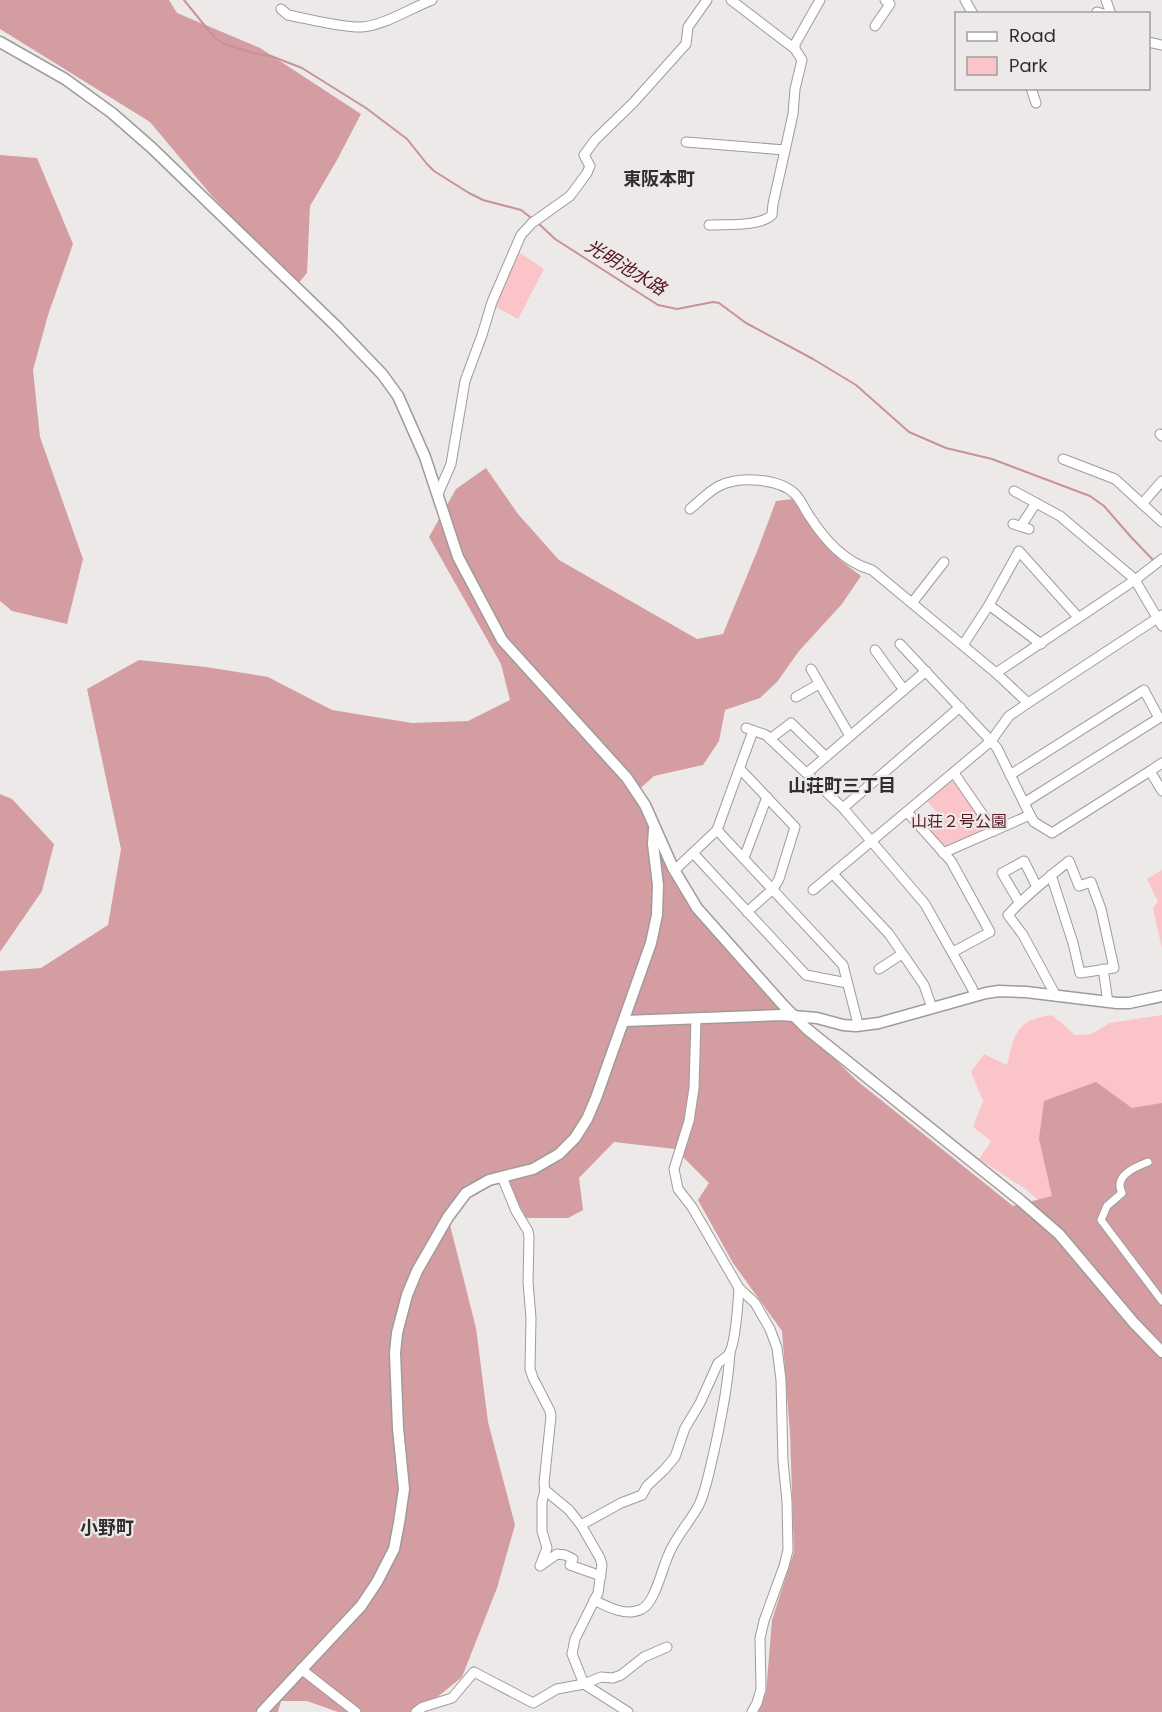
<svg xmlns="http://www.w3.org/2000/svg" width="1162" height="1712" font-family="Poppins,'Noto Sans JP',sans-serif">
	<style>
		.green { fill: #fbc4c8 }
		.forest { fill: #d39da2 }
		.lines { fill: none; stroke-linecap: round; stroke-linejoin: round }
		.stream { stroke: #c89297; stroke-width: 2 }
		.pedestrian-casing { stroke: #9f9b9b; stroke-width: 9 }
		.minor-casing { stroke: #9f9b9b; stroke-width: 11 }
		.tertiary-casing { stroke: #9f9b9b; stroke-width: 13 }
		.pedestrian { stroke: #fff; stroke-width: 7 }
		.minor { stroke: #fff; stroke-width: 9 }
		.tertiary { stroke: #fff; stroke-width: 10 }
		.labels { text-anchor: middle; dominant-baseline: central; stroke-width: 4.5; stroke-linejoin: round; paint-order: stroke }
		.park-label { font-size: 16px; fill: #5a1925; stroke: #eee9e9 }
		.neighbourhood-label { font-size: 18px; font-weight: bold; fill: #302e2e; stroke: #eee9e9 }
		.water-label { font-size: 18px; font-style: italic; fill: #51111e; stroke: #eee9e9 }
	</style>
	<rect width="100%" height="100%" fill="#eee9e9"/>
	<g class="green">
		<path d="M517,251l27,18 -26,50 -22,-12z"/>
		<path d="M951,781l4,1 30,43 -2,5 -36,16 -6,-2 -13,-14 14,-12 -15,-17z"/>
		<path d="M1162,870v79l-9,-41 5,-6 -11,-23z"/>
		<path d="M1052,1015l23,20 16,-1 19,-11 52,-8v317l-87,-98 -48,-44 -48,-31 12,-18 -18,-14 10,-26 -12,-29 13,-18 23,11c8,-32 9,-45 45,-50z"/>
	</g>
	<g class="forest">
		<path d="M0,0h169l8,13 83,35 101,66 -24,46 -27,46 -3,67 -10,12 -85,-89 -62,-74 -150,-93z"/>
		<path d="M0,155l37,3 36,86 -25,71 -15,55 7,67 43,122 -16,65 -55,-13 -12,-10z"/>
		<path d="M486,468l32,46 41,46 138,79 26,-5 35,-85 18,-48 16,-2 48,61 21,16 -19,28 -43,47 -22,31 -17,16 -35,12 -6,31 -16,24 -49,11 -20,18 32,65 105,136 85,85 157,126 39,-10 -13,-57 5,-38 52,-19 36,26 30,-5v609h-416l20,-19 6,-73 22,-68 -4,-119 -8,-102 -49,-68 -35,-63 11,-17 -34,-34 -61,-7 -35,36 4,32 -15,8h-42l-21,-41 -38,16 -19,24 28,111 12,94 27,103 -18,63 -35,89 -43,35h-81l-31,-11h-26l-3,11h-278v-741l41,-3 67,-43 13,-76 -34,-160 52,-29 67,7 62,10 64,33 80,13 56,-2 42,-21 -9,-36 -72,-127 27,-48z"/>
		<path d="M0,794l12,5 42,45 -12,47 -42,61z"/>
	</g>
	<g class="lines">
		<g class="stream">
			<path d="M184,0l30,37 8,6 31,10 18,3 31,12 64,40 41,31 20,25 7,7 35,22 14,7 38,10 13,10"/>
			<path d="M538,223l17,16 103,66 19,4 36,-7 6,1 27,20 67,36 43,26 53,47 37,16 46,11 98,37 14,10 27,31 24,25"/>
		</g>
		<defs>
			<path id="pedestrian" d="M1148,1162c-13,5 -35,14 -26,31l-15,13 -6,14 61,81"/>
			<g id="minor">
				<path d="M731,0l64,49"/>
				<path d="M965,0l8,14"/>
				<path d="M1106,0l5,14"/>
				<path d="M281,9l7,6c21,4 55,13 74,12 23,-2 49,-19 70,-27"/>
				<path d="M1097,12l6,2"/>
				<path d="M875,26l15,-22 -5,-4"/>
				<path d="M1148,42l14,3"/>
				<path d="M1031,88l5,15"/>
				<path d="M686,142l99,8"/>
				<path d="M709,225c18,-1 50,2 63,-10l1,-11 13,-58 7,-32 2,-25 7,-29 -7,-11v-5l25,-44"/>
				<path d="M1160,434l2,2"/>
				<path d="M1063,459l52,20 47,43"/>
				<path d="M1014,491l46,25 71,60 4,4 27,-21"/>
				<path d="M438,494l13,-30 14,-83 17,-46 10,-33 29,-67 11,-12 38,-27 17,-23 3,-7 -6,-11 11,-15 38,-37 53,-59 2,-17 19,-27"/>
				<path d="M1142,504l20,-23"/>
				<path d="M690,509c10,-8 19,-18 29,-23 20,-10 60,-8 76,8 6,6 10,16 15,23 15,23 34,45 62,53l124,103 139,-93 27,46"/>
				<path d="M1013,524l16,5"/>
				<path d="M1021,526l15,-23"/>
				<path d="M912,603l32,-41"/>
				<path d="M989,605l52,39"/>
				<path d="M900,644l91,97 6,7 33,67 -87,38"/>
				<path d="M963,645l26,-40 30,-54 59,66"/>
				<path d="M875,650l29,40"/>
				<path d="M811,669l39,67"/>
				<path d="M996,673l32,30 134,-88"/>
				<path d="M796,697l23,-13"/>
				<path d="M746,728l20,7 77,73 82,96 47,84 3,8"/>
				<path d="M770,739l21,-16 34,33"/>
				<path d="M740,769l55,58 -16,52 -6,10 -26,23"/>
				<path d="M1150,771l12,-8"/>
				<path d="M807,773l119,-102"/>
				<path d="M954,773l40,58"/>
				<path d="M1010,775l134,-85 15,28 -135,85"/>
				<path d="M843,808l117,-101"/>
				<path d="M907,812l44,49 39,71 -37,20"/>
				<path d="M1030,815l4,7 18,11 98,-62 12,20"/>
				<path d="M717,830l36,-99"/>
				<path d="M693,853l113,122 41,8"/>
				<path d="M744,858l23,-61"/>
				<path d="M673,868l5,-1 39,-37 126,135 14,55 -1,6"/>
				<path d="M833,874l56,60 35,51 8,23"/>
				<path d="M1051,875l22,68 7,30 34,-5 -13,-59 -10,-27 -12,4 -10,-25c-21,17 -43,34 -61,54l15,20 33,61"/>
				<path d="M813,890l178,-149 18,-25 19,-13"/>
				<path d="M1019,902l-17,-29 22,-12 13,26"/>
				<path d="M879,969l23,-15"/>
				<path d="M1103,969l5,33"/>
				<path d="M696,1019l-2,69 -5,33 -15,48 4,20 14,18 47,81 16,15 15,26 7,19 4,32 2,81 4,40 1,49 -4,16 -20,55 -4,17 1,51 -4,14 -5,9"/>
				<path d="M502,1177l14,34 12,20 1,6 -1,45 3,36 -1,51 3,9 17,33 1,5 -7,67 1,7 24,20 12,15 19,33 2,7 -4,28 -23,46 -3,15 12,30 44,28"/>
				<path d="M545,1490l-3,12v29l5,17 -7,18 17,-12 8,1 8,4 -3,6 31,11"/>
				<path d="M581,1525l40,-22 21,-8 5,-9 17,-16 11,-13 10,-29 15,-25 18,-40c4,-3 8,-5 11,-9 7,-12 9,-51 10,-66"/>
				<path d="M594,1600c14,7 32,17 48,9 13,-7 20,-40 26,-53 7,-19 22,-34 31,-51 7,-15 10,-33 14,-49 8,-35 15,-69 17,-104"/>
				<path d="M301,1669l55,43"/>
				<path d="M416,1712l7,-5 29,-9 22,-26 59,31 24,-14 27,-5 17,-7 12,1 8,-3 23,-18 23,-10"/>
			</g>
			<g id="tertiary">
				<path d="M0,42l65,37 47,34 40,35 184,178 46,48 16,22 27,61 33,100 44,83 125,138 18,27 28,63 24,40 87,98 23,23 214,172 38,33 75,89 28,29"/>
				<path d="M624,1021l157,-6 36,3 26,7 13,1 23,-3 107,-30 13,-2 27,1 91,11h12l33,-7"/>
				<path d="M262,1712l99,-106 16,-24 17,-33 5,-26 5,-34 -6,-61 -3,-75 2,-20 10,-38 10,-24 31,-54 18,-24 23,-13 44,-11 26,-15 16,-16 12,-19 9,-21 55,-155 6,-28 1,-30 -5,-41 1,-15"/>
			</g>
		</defs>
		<use href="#pedestrian" class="pedestrian-casing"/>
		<use href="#minor" class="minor-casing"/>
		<use href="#tertiary" class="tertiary-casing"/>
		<use href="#pedestrian" class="pedestrian"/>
		<use href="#minor" class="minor"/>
		<use href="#tertiary" class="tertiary"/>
	</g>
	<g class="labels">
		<g class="park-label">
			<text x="959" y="821">山荘２号公園</text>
		</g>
		<g class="neighbourhood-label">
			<text x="659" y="178">東阪本町</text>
			<text x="842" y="785">山荘町三丁目</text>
			<text x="107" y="1527">小野町</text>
		</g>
		<g class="water-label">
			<text transform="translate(626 267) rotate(31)">光明池水路</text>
		</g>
	</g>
	<rect x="955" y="12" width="195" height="78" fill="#eee9e9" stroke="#a29e9e" stroke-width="1.5"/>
	<rect x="967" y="32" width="30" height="9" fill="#ffffff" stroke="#a29e9e" stroke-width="1.5"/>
	<text x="1009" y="42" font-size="18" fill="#302e2e">Road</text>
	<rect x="967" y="57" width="30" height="18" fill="#fbc4c8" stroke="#a29e9e" stroke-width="1.5"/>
	<text x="1009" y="72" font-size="18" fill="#302e2e">Park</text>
</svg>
